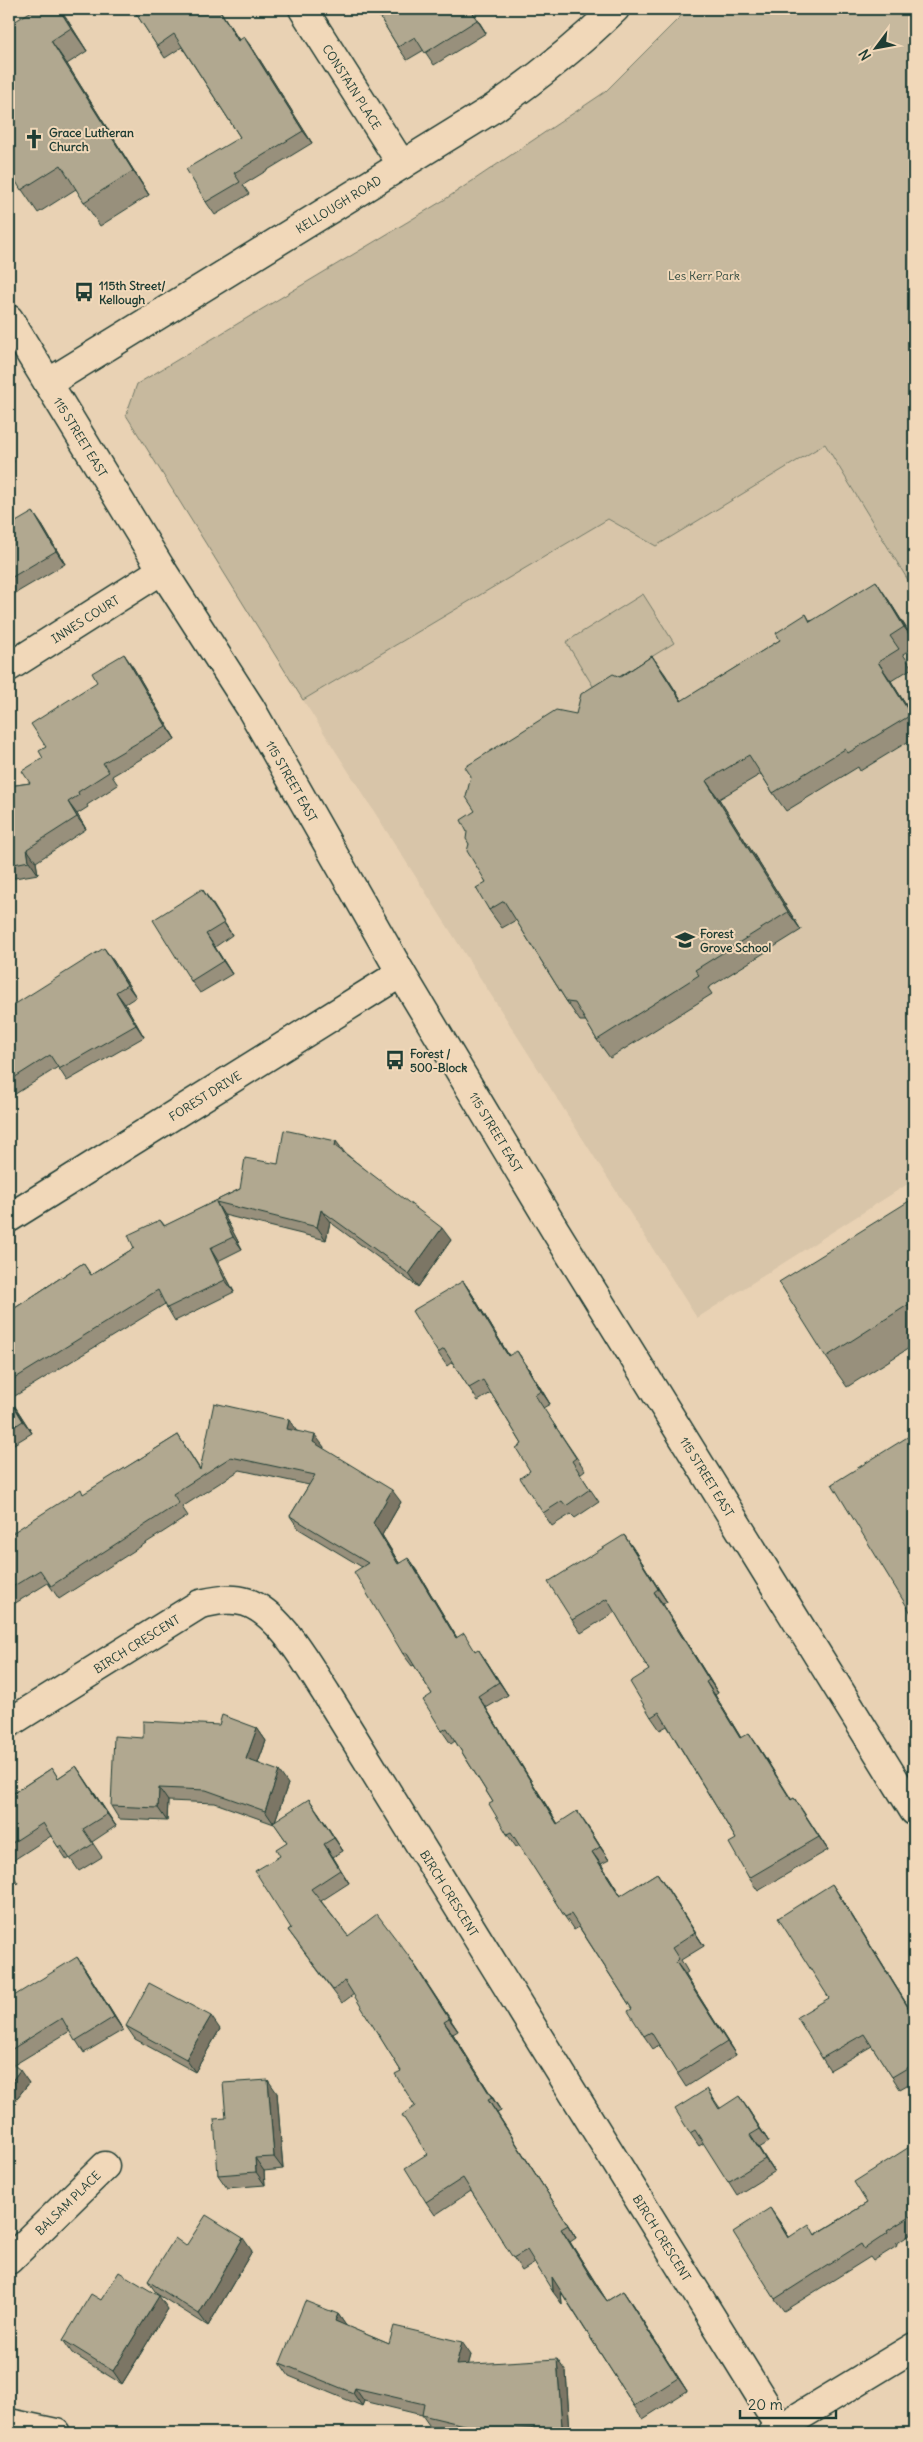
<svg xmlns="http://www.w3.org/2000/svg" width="923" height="2442" font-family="Delius,sans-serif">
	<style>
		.built { fill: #d8c5a9 }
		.green { fill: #c7b99e; stroke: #737b69 }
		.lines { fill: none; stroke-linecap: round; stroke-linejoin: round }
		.street-casing { stroke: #1f3d34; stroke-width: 31 }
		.secondary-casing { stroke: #1f3d34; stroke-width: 31 }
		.street { stroke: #f1d8b9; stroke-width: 28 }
		.secondary { stroke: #f1d8b9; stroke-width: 28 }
		.wall { fill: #98907c; stroke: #1f3d34 }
		.shaded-wall { fill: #7c7665; stroke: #1f3d34 }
		.building { fill: #b1a890; stroke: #1f3d34 }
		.labels { text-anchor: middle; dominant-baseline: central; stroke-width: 4; stroke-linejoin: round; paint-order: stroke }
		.street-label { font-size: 12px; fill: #1f3d34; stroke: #f1d8b9 }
		.poi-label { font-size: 12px; font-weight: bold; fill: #1f3d34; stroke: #f1d8b9; text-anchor: start }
		.park-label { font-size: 12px; fill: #30493f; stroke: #f1d8b9 }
	</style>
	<rect width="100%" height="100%" fill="#e9d2b4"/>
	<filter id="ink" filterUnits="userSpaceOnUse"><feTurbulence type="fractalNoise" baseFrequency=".02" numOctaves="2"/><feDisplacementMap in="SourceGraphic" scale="10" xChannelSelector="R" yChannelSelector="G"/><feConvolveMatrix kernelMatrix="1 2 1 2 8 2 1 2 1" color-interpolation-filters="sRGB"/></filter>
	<g filter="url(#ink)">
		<path class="built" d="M825,444l89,146v590l-217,138 -394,-618 305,-181 48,27z"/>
		<g class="green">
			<path d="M688,9h226v581l-89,-146 -169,102 -48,-27 -305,181 -177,-285 11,-31 307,-184 161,-108z"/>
			<path d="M643,594l31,49 -78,48 -30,-49z"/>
		</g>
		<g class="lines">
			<defs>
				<g id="street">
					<path id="s1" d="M303,9l99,156"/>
					<path id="s2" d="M48,383l446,-275c43,-30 83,-62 121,-99"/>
					<path id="s3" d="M9,667l153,-97"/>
					<path id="s4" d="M9,1218l392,-245"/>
					<path id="s5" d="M9,1723l191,-119c15,-3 31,-7 46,-2 34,11 61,62 80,91l454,735"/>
					<path id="s6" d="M9,2260l96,-94"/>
					<path d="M9,2423l47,10"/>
					<path d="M772,2433l142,-86"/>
				</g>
				<g id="secondary">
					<path id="s7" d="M9,319l153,251 88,137 151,266 154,257 359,581"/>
				</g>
			</defs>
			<use href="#street" class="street-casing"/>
			<use href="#secondary" class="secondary-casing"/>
			<use href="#street" class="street"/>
			<use href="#secondary" class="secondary"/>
		</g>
		<g class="wall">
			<path d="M133,9h86l20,31 14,9 59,94 -69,42 6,9 -34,21 -9,-13 34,-65 -58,-90 -17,11z"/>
			<path d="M375,9h96l15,24 -52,32 -10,-15 -17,10 -9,-13z"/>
			<path d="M68,21l19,30 -20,13 82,131 -49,31 -24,-37 -38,24 -26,-38 -3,1v-151z"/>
			<path d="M9,453l5,9 -5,3z"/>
			<path d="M42,525l23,39 -56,33v-71z"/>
			<path d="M888,599l26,41v7l-11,7 9,14 -21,13 23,37v20l-54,33 -2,-4 -72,44 -13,-18 -12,-19 -42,25 82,131 -93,58 4,6 -102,64 -13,-18 -11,-19h-6l-13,-19 -51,-82 -14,8 -13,-18 -3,-28 -17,-38 6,-33 101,-97 44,-37 32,-21 30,45 98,-61 26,-26 4,7z"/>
			<path d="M133,667l42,72 -63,37 6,9 -31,20 1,2 -11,7 9,15 -50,33 2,12 -29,5v-93l21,-3 13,-25 3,-11z"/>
			<path d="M202,889l30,46 -17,12 17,27 -32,19 -9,-12z"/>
			<path d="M113,960l23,37 -11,7 19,33 -77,44 -9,-14 -49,31v-90z"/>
			<path d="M345,1153l106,87 -33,47 -88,-65 -4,18 -102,-25 18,34 -24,12 16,31 -59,29 -10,-17 -155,95 22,34 -23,14v-135l74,-49 8,12 43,-27 26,-28 5,6 75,-37 38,-25z"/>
			<path d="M914,1198v147l-67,42 -21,-30z"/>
			<path d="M463,1281l9,13 37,62 17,8 24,40 -7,4 42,62 -5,4 19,28 -24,16 -4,-4 -19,12 -9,-13 -13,-42 -8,-27 -31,-51 -13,8 -26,-39 -5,4 -9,-13z"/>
			<path d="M297,1431l27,16 -1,2 78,53 -19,33 17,28 18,8 40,67 19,13 11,11 21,33 -22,13 72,116h28l23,36 -8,4 20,32 36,-23 47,73 -23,14 7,12 -3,2 51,81 -50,32 -27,-42 -6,4 -9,-13 -12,-27 -53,-82 -5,3 -9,-13 -45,-72 -4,2 -9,-13 -14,-32 -38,-61 -4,3 -9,-13 -10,-37 -18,-29 -2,1 -9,-12 -41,-87 -63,-38 -9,-13 19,-31 -69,-15 -58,37 6,9 -129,83 -11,-16 -39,24v-72l75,-41 94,-59 22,34z"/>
			<path d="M624,1535l9,13 34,54 -4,2 55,89 -3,2 26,43 17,8 33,54 3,-2 34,52 -70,41 -9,-13 -13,-39 -69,-113 -7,4 -9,-13 -2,-47 -34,-58 -34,21 -9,-13z"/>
			<path d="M257,1728l9,13 -8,22 30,21 -13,37 43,-9 25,39 -10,6 16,26 -28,18 27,35 60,19 50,76 -5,3 48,77 -4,2 79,125 -6,4 35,56 2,3 16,-10 9,13 55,87 -44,28 -9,-13 -73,-114 1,12 -27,-41 -13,8 -51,-80 -36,24 -9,-13 1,-48 -12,-48 -14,-35 -47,-77 -12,9 -54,-73 3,-2 -11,-72 7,-14 -13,-19v1l-59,-21 -47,-2 -1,20 -48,-2 -8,-13 32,-68z"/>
			<path d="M76,1766l40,60 -24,16 10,15 -23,14 -9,-13 -3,2 -16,-24 -42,27v-67l43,-28 6,10z"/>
			<path d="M9,1869l9,14 -9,5z"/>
			<path d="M840,1896l74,120v65l-14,8 -28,-43 -42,24 -8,-12z"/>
			<path d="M86,1970l37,60 -39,23 -14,-22 -56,34 15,18 -20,25v-109z"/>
			<path d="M126,2026l94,3 -25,43 -60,-33z"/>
			<path d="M707,2089l13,19 28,1 21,33 -10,6 15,24 -37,23 -33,-52 -5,3 -9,-13z"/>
			<path d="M277,2093l6,76 -19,2 1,14 -38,3 -9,-13 8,-57z"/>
			<path d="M914,2144v88l-18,12 1,2 -24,15 -3,-4 -86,54 -9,-12 4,-78 10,16 27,-3 51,-31z"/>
			<path d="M186,2246l66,5 -44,75 -51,-32 -9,-13z"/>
			<path d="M101,2300l67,9 -46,75 -50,-31 -9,-13z"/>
			<path d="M338,2314l8,12 43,18 82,11 -3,10 98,7 4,61h-116l-23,-5 -9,-13 -58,-14 -2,5 -73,-30 -9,-13z"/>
		</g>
		<g class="shaded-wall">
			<path d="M59,9h1l8,12 19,30 -16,-23z"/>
			<path d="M219,9l28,44 -9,-12z"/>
			<path d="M470,9h1l15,24 -9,-13z"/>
			<path d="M244,37l9,12 59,94 -9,-12z"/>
			<path d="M51,41l16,23 82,131 -16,-24z"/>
			<path d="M33,512l9,13 23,39 -9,-13z"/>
			<path d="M876,581l12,18 26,42 -10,-14z"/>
			<path d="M124,654l9,13 42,72 -9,-13z"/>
			<path d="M652,656l13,18 29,46 -13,-19z"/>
			<path d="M878,662l13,19 23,37v2z"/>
			<path d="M706,781l13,18 82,131 -13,-18z"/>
			<path d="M68,802l9,12 9,15 -9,-12z"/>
			<path d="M27,849l9,13 2,12 -9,-13z"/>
			<path d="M202,889l9,12 21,34 -8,-12z"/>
			<path d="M206,934l9,13 17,27 -9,-13z"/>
			<path d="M104,948l9,12 23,37 -9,-12z"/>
			<path d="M116,992l9,12 19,33 -8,-12z"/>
			<path d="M336,1141l9,12 -1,6 -9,-13z"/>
			<path d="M216,1202l8,13 18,34 -9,-12z"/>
			<path d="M321,1210l9,12 -4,18 -9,-13z"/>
			<path d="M442,1228l9,12 -33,47 -9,-13z"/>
			<path d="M210,1248l8,13 16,31 -9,-12z"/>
			<path d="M463,1281l9,13 45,75 -9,-13z"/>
			<path d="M517,1351l9,13 24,40 -9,-13z"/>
			<path d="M9,1397l23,36 -9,-12 -14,-23z"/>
			<path d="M289,1420l9,13 -11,-4z"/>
			<path d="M315,1435l9,12 -2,8 -9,-13z"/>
			<path d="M392,1490l9,12 -19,33 25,41 -34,-53z"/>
			<path d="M624,1535l9,13 34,54 -9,-13z"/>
			<path d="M408,1558l9,13 48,80 -9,-13z"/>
			<path d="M654,1592l9,12 55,89 -9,-13z"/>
			<path d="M478,1649l9,13 21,33 -9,-13z"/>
			<path d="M706,1682l9,13 34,56 -9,-13z"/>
			<path d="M478,1696l8,12 80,129 -9,-13z"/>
			<path d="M257,1728l9,13 -11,30 -9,-12z"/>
			<path d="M749,1733l9,13 42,67 -9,-13z"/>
			<path d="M76,1766l9,13 31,47 -9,-12z"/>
			<path d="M279,1771l9,13 -14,40 -9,-13z"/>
			<path d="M159,1788l9,13 -1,20 -9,-13z"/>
			<path d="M794,1798l9,13 25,39 -9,-13z"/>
			<path d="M309,1799l9,13 25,39 -9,-13z"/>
			<path d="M577,1811l9,13 23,36 -9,-13z"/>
			<path d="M324,1844l9,13 16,26 -9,-13z"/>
			<path d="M592,1852l9,12 28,45 -9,-13z"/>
			<path d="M657,1873l9,13 38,60 -9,-13z"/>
			<path d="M832,1884l8,12 74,120v1z"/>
			<path d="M408,1955l9,13 41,63 -9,-12z"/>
			<path d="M77,1957l9,13 37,60 -9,-13z"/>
			<path d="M676,1962l9,12 51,81 -9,-13z"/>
			<path d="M211,2016l9,13 -25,43 -9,-13z"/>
			<path d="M444,2022l9,12 48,77 -9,-13z"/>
			<path d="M20,2070l9,13 -20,25v-23z"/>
			<path d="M268,2080l9,13 6,76 -9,-12z"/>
			<path d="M739,2096l9,13 21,33 -9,-13z"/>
			<path d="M488,2100l9,13 79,125 -8,-13z"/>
			<path d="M750,2135l9,13 15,24 -9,-13z"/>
			<path d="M255,2158l9,13 1,14 -9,-13z"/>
			<path d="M770,2208l9,13 18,29 -9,-12z"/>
			<path d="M561,2229l9,13 37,59 -9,-12z"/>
			<path d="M243,2238l9,13 -44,75 -9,-12z"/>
			<path d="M552,2277l9,13 1,14 -9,-12z"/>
			<path d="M623,2291l9,13 55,87 -9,-13z"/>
			<path d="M159,2296l9,13 -46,75 -9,-13z"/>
			<path d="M338,2314l9,13 -12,-6z"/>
			<path d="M462,2342l9,13 -6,23 -9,-13z"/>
			<path d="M557,2359l9,13 4,61h-4l-4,-6z"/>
			<path d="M355,2388l9,13 -2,5 -9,-13z"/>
		</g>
		<g class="building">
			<path d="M35,9h24l12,19 -20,13 82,130 -49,31 -23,-37 -40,25 -12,-20v-145z"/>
			<path d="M133,9h86l19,32 6,-4 59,94 -69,42 6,9 -34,20 -20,-33 54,-32 -66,-103 -17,12z"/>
			<path d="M375,9h95l7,11 -52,33 -10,-16 -17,10z"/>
			<path d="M33,512l23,39 -47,28v-53z"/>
			<path d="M876,581l28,46 -14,9 9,13 -21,13 33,53 -63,38 -3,-4 -72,44 -24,-38 -43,26 82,131 -93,58 4,5 -102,65 -22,-37 -8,-1 -63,-101 -15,9 -13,-22 10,-6 -19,-31 2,-7 -3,-5 1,-7 -6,-12 14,-9 -9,-14 5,-21 -6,-9 91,-57 20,4 5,-20 32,-20 7,3 32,-21 29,45 99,-61 -4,-7 30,-19 4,8z"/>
			<path d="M124,654l42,72 -63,37 6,9 -31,20 1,3 -11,7 9,15 -50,32 2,12 -20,4v-79l21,-3 -8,-12 21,-13 -4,-7 7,-4 -15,-23 66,-42 -5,-9z"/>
			<path d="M202,889l22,34 -18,11 17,27 -32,20 -38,-61z"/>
			<path d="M104,948l23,37 -11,7 20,33 -77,44 -9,-14 -41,26v-73z"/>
			<path d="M284,1130l52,11 -1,5 107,82 -33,46 -88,-64 -4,17 -101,-25 17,35 -23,11 15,32 -58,28 -9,-18 -149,92v-70l74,-49 8,12 43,-27 -6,-13 32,-15 4,6 76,-37 5,-31 33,6z"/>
			<path d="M914,1198v103l-88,56 -47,-75z"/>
			<path d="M463,1281l45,75 9,-5 24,40 -6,4 41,63 -4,3 18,28 -24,17 -4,-5 -19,12 -23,-35 10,-7 -14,-23 6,-4 -39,-64 -14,8 -25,-39 -6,4 -26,-42z"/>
			<path d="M9,1398l14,23 -14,9z"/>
			<path d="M214,1403l75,17 -2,9 28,6 -2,7 79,48 -19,33 25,41 10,-6 48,80 8,-5 11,18 3,-2 21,33 -21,14 79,128 20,-13 23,36 -8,5 28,44 37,-23 38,60 -23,15 7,11 -3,3 51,80 -50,32 -26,-42 -7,4 -16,-25 4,-2 -61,-95 -6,3 -54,-85 -4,2 -18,-30 4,-2 -46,-74 -5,3 -19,-31 9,-6 -26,-42 -3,2 -49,-82 14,-9 -78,-47 25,-41 -84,-18 -58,37 6,9 -128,83 -11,-16 -31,19v-54l72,-46 2,5 95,-59 22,35z"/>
			<path d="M914,1433v185l-82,-134z"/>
			<path d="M624,1535l34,54 -4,3 55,88 -3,2 34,56 9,-5 42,67 3,-2 25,39 -70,41 -20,-35 7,-4 -77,-127 -8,5 -21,-35 19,-12 -42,-71 -35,21 -24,-38z"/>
			<path d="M222,1715l35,13 -11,31 33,12 -14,40 -59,-21 -47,-2 -1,20 -47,-2 3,-70 29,2v-17l76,4z"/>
			<path d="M76,1766l31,48 -24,15 10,15 -23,15 -9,-14 -3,2 -15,-24 -34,22v-49l43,-28 6,10z"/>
			<path d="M309,1799l25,39 -10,6 16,26 -29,19 37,47 29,-22 31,41 41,64 -5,3 48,76 -4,2 80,125 -7,4 37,60 9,12 16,-10 55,87 -44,28 -82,-129 1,15 -26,-42 -14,8 -50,-80 -37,24 -21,-34 22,-14 -25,-39 13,-9 -20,-32 6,-3 -56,-90 -12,9 -45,-60 3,-2 -36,-57 25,-15 -4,-7 11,-7 -14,-20z"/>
			<path d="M832,1884l82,133v47l-22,13 -28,-43 -42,24 -25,-41 32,-19 -51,-80z"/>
			<path d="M77,1957l37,60 -39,24 -13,-23 -53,33v-52z"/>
			<path d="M149,1983l62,33 -25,43 -60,-33z"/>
			<path d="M9,2061l11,9 -11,15z"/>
			<path d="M268,2080l6,77 -19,1 1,14 -38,3 -4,-56 12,-1 -3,-35z"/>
			<path d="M707,2089l12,20 20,-13 21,33 -10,6 15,24 -37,23 -33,-52 -5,3 -15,-24z"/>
			<path d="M914,2144v70l-27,17 1,2 -24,16 -3,-5 -86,55 -42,-67 37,-24 18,30 21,-14 6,11 52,-32 -13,-21z"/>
			<path d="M206,2215l37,23 -44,76 -51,-33 27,-43 11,8z"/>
			<path d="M119,2272l40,24 -46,75 -50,-31 28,-46 10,6z"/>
			<path d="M305,2301l33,13 -3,7 54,23 5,-18 68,16 -6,23 101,-6 5,68 -73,4 -67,-16 2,-11 -69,-16 -2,5 -73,-30z"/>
		</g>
	</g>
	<defs>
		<symbol id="church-bare" viewBox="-9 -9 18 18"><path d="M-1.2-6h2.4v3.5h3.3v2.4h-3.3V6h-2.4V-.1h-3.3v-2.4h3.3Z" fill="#1f3d34" stroke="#f1d8b9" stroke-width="2.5" paint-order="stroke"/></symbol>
		<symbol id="bus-bare" viewBox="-9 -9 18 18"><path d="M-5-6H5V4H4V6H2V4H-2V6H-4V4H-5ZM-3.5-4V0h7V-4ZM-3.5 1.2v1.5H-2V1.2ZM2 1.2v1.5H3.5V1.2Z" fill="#1f3d34" stroke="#f1d8b9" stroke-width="2.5" paint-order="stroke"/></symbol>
		<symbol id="school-bare" viewBox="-9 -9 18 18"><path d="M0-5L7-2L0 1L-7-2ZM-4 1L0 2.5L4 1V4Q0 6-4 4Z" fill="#1f3d34" stroke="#f1d8b9" stroke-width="2.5" paint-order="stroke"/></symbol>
	</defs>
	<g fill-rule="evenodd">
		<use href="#church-bare" x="20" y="125" width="28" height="28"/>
		<use href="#bus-bare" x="70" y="278" width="28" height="28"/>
		<use href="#school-bare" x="671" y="926" width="28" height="28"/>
		<use href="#bus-bare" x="381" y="1046" width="28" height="28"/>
	</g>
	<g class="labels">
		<g class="street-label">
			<text stroke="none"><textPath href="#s1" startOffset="92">CONSTAIN PLACE</textPath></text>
			<text stroke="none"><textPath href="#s2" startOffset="341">KELLOUGH ROAD</textPath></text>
			<text stroke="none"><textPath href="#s7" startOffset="138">115 STREET EAST</textPath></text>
			<text stroke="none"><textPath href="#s3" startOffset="90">INNES COURT</textPath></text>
			<text stroke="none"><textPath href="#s7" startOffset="542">115 STREET EAST</textPath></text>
			<text stroke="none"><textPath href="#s4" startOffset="231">FOREST DRIVE</textPath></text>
			<text stroke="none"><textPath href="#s7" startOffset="948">115 STREET EAST</textPath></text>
			<text stroke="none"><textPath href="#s7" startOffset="1352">115 STREET EAST</textPath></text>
			<text stroke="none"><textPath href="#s5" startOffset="150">BIRCH CRESCENT</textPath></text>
			<text stroke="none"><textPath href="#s5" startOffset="630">BIRCH CRESCENT</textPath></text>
			<text stroke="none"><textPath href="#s6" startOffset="82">BALSAM PLACE</textPath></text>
			<text stroke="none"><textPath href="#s5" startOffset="1035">BIRCH CRESCENT</textPath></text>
		</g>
		<g class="poi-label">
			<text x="49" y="132">Grace Lutheran<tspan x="49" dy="14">Church</tspan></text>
			<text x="99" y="285">115th Street/<tspan x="99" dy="14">Kellough</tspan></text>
			<text x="700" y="933">Forest<tspan x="700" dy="14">Grove School</tspan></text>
			<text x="410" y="1053">Forest /<tspan x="410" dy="14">500-Block</tspan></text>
		</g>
		<g class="park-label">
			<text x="704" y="275">Les Kerr Park</text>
		</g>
	</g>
	<rect width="923" height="2442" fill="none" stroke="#f1d8b9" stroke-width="30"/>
	<rect x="15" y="15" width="893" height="2412" fill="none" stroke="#1f3d34" stroke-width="2" filter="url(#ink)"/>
	<g transform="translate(876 48) rotate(238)" stroke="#f1d8b9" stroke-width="4" paint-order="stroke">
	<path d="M0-4L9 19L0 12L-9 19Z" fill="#1f3d34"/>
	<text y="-8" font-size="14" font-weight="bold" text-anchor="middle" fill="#1f3d34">N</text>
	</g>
	<path d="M740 2410v8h96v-8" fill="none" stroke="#1f3d34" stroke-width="2.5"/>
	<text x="748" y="2410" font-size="15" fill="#1f3d34" stroke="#f1d8b9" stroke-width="4" paint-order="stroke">20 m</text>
</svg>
